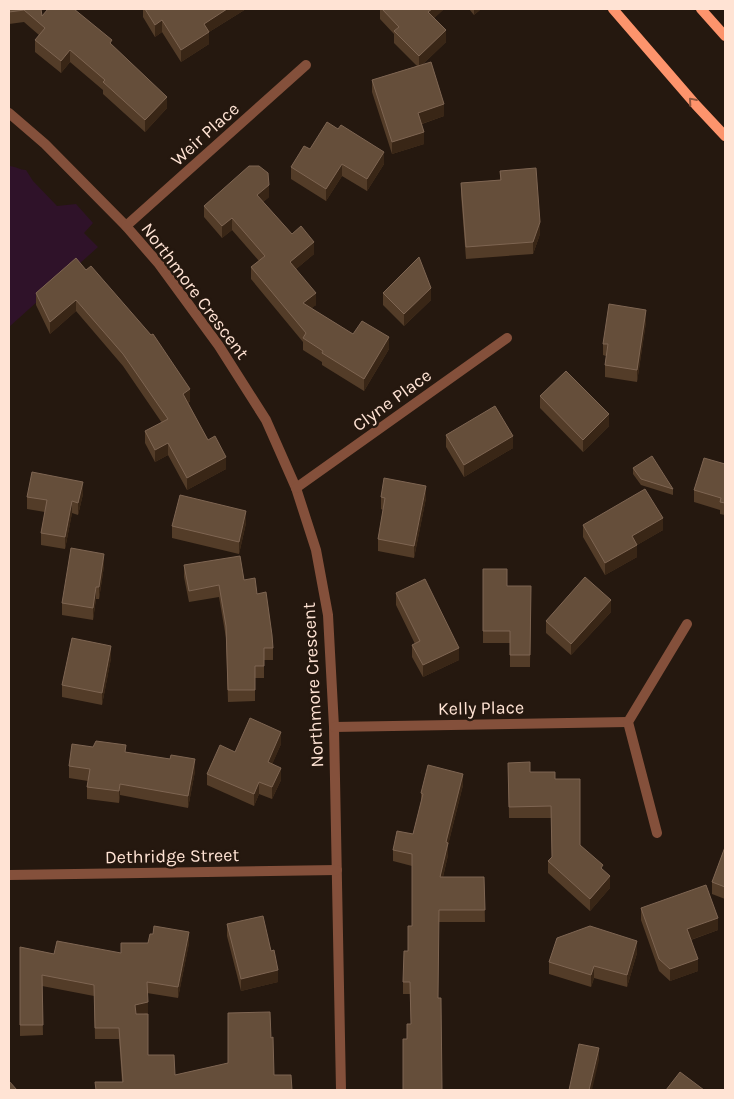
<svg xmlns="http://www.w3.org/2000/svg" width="734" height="1099" font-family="Karla,sans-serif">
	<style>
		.green { fill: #2f1229 }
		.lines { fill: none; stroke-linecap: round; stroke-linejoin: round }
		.minor { stroke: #84503b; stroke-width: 10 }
		.secondary { stroke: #fd946c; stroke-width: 10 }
		.wall { fill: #533c28 }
		.shaded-wall { fill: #392616 }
		.building { fill: #654e3a; stroke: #7e6552 }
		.oneway { stroke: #91563e }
		.labels { text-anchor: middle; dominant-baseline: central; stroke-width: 5; stroke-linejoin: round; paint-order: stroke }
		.street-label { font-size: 18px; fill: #ffe3d4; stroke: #25180f }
	</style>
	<rect width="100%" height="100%" fill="#25180f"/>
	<path class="green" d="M9,166c6,0 11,4 17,4l7,11 24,25 19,-2 17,19 -9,10 14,14 -89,80z"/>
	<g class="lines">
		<g class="minor">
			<path d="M9,113l36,31 81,82 33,38 60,82 47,74 30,68 20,62 12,65 6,112 7,363"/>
			<path d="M126,226l180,-161"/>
			<path d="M296,488l211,-150"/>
			<path d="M334,727l294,-5"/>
			<path d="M657,833l-29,-111 59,-98"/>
			<path d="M9,875l328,-5"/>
		</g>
		<g class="secondary">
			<path d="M613,9l83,96 29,31"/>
			<path d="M701,9l24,27"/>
		</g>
	</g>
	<g class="wall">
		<path d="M9,9h32l1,7 70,30 55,62 -22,24 -42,-38v-4l-33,-28 -9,11 -26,-21v-12l4,-5 -15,-13 -15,2z"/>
		<path d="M143,9h103l-37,23v12l-28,18 -19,-30 -7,5 -12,-20z"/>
		<path d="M380,9h64l-10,9 12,24 -23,22 21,52 -22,8 2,20 -32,10 -20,-62v-12l45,-14 -23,-23v-9l-14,-15z"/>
		<path d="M469,9h12l-7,6z"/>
		<path d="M310,149l74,15 -17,27 -25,-15 -16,25 -35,-22v-12z"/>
		<path d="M500,171l40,63 -7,20 -67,5 -5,-64v-12l39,-3z"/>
		<path d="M269,197l-6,5 29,32 22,20 -18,15 20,36 -5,3 42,26 36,15 -25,42 -42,-26v-3l-19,-12v-8l-52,-63v-12l8,-6 -27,-31 -10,8 -18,-21v-11z"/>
		<path d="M76,258l114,143 -2,2 20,37 18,29 -39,21 -19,-35 -13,7 -10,-19v-12l17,-8 -39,-57 -47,-55 -26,23 -14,-29v-12z"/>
		<path d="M383,293l48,7 -27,26 -21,-21z"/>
		<path d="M646,322l-9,60 -32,-5v-12l1,-9 -3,-1v-11z"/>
		<path d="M540,396l69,30 -26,26 -43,-44z"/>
		<path d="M446,435l67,13 -49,29 -18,-30z"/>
		<path d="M725,464v51l-5,-1v-4l-26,-8v-12z"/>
		<path d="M633,468l40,21v6l-32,-10 -8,-11z"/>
		<path d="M83,494l-5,21 -6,-2 -7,36 -24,-4v-12l4,-21 -18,-3v-12z"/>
		<path d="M381,497l45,1 -12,60 -36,-7v-12l5,-29 -2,-1z"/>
		<path d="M246,523l-7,31 -67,-16v-12z"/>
		<path d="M583,525l80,5 -26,15v12l-32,18 -22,-38z"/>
		<path d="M184,565l60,15 13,14 16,54v12h-9v18h-9v23l-27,1 -2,-64 -7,-41 -30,5 -5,-25z"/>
		<path d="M104,566l-5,33h-3l-3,21 -31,-5v-12z"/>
		<path d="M483,569l24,17h24l-1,81h-20v-24h-27z"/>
		<path d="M396,593l63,67 -36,17 -11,-20v-12l3,-1 -19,-39z"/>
		<path d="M611,612l-40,43 -25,-22v-12z"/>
		<path d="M111,658l-9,47 -40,-8v-12z"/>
		<path d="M281,744l-9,20 9,16 -9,19 -13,-5 -5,12 -47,-21v-11l28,-22z"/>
		<path d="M126,752l69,19 -7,37 -68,-13 -1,8 -32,-4v-12l1,-6 -19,-3v-12z"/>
		<path d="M508,763l22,9 25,7 25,66 23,25 7,18 -20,23 -42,-38v-12l4,-4 -1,-39h-42z"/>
		<path d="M463,785l-15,60v10l-5,22h41l1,45h-46l-32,117 4,-15 -1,-30h-7v-12l9,-56v-60l-19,-5v-11l20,-16 8,-32v-9z"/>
		<path d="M725,847v52l-13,-5v-12z"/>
		<path d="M641,908l77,22 -27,10 7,31 -28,10 -11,-10 -18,-51z"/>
		<path d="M227,924l51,58 -37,9 -14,-55z"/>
		<path d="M189,943l-11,55 -31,-5 1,20 -2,1 2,41 27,20 53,-12 43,-25 3,37 -178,15 26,-8 -3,-43h-24l-1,-43 -52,-10 1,49 -23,1v-89l34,7 67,-1z"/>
		<path d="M637,953l-10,34 -33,-9 -3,9 -42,-13v-12z"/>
	</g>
	<g class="shaded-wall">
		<path d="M227,9h19l-37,23v12l-28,18v-12l23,-26z"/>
		<path d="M432,9h12l-16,15v-12z"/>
		<path d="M474,9h7l-7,6z"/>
		<path d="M162,20v12l-7,5v-12z"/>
		<path d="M446,30v12l-27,26v-12z"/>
		<path d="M70,50v12l-9,11v-12z"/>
		<path d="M167,97v11l-22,24v-12z"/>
		<path d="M444,104v12l-26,9v-12z"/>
		<path d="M424,132v12l-32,10v-12z"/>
		<path d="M384,152v12l-17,27v-12z"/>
		<path d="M342,164v12l-16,25v-12z"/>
		<path d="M269,185v12l-12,10v-12z"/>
		<path d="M232,218v12l-10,8v-12z"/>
		<path d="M540,222v12l-7,20v-12z"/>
		<path d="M314,242v12l-24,20v-12z"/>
		<path d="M431,288v12l-27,26v-12z"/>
		<path d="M316,293v12l-13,10v-12z"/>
		<path d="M76,300v11l-26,23v-12z"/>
		<path d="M646,310v12l-9,60v-12z"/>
		<path d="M389,337v12l-25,42v-12z"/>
		<path d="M190,389v12l-7,5v-12z"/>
		<path d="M609,414v12l-26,26v-12z"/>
		<path d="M513,436v12l-49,29v-12z"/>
		<path d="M168,443v12l-13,7v-12z"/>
		<path d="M226,457v12l-39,21v-12z"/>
		<path d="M83,482v12l-5,21v-12z"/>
		<path d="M426,486v12l-12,60v-12z"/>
		<path d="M72,501v12l-7,36v-12z"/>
		<path d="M246,511v12l-7,31v-12z"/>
		<path d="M663,518v12l-31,18v-12z"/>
		<path d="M637,545v12l-32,18v-12z"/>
		<path d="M104,554v12l-5,33v-12z"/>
		<path d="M96,587v12l-3,21v-12z"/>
		<path d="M611,600v12l-40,43v-11z"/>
		<path d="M111,646v12l-9,47v-12z"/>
		<path d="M459,648v12l-36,17v-12z"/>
		<path d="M281,732v12l-13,30v-12z"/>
		<path d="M195,759v12l-7,37v-12z"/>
		<path d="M281,768v12l-9,19v-12z"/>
		<path d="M463,774v11l-15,60v10l-8,34v-12l6,-35z"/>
		<path d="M259,782v12l-5,12v-12z"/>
		<path d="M120,784v11l-1,8v-12z"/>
		<path d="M610,876v12l-20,23v-12z"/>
		<path d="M718,918v12l-31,11v-12z"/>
		<path d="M189,932v11l-11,55v-11z"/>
		<path d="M637,941v12l-10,34v-12z"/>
		<path d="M698,959v12l-28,10v-12z"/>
		<path d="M594,966v12l-3,9v-12z"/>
		<path d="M278,970v12l-37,9v-12z"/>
		<path d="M148,1002v11l-13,3v-11z"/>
		<path d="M599,1048v12l-7,30h-3z"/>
	</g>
	<g class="building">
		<path d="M9,9h32l1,7 6,-7h26l38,31 -2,3 57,54 -22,23 -42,-38 2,-2 -35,-30 -9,11 -26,-21 10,-12 -21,-18 -15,2z"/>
		<path d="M145,9h82l-23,15 5,8 -28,18 -19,-30 -7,5z"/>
		<path d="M382,9h50l-4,3 18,18 -27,26 -25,-25 5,-4z"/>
		<path d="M431,62l13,42 -26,9 6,19 -32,10 -20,-62z"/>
		<path d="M327,122l11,7 3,-4 43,27 -17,27 -25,-15 -16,25 -35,-22 13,-21 6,3z"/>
		<path d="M249,166h10l9,7 1,12 -12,10 35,39 9,-8 13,16 -24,20 26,31 -13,10 50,31 9,-13 27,16 -25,42 -42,-26 1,-2 -20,-13 3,-5 -55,-66 14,-11 -33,-38 -10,8 -18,-20z"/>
		<path d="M536,168l4,54 -7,20 -67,5 -5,-64 40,-3 -1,-9z"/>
		<path d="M419,257l12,31 -27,26 -21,-21z"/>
		<path d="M76,258l10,12 5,-4 60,69 2,-1 37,55 -7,5 25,46 7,-4 11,21 -39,21 -19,-35 -13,7 -10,-19 23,-12 -45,-65 -47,-54 -26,22 -14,-29z"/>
		<path d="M609,304l37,6 -9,60 -32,-5 3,-21h-5z"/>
		<path d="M566,371l43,43 -26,26 -43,-44z"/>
		<path d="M495,406l18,30 -49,29 -18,-30z"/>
		<path d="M652,456l21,33 -32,-10 -8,-11z"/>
		<path d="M704,458l21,6v39l-5,-1 1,-4 -27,-8z"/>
		<path d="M32,472l51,10 -5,21 -6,-2 -7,36 -24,-4 6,-33 -20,-3z"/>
		<path d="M384,478l42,8 -12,60 -36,-7 7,-41 -4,-1z"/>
		<path d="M645,489l18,29 -31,18 5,9 -32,18 -22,-38z"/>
		<path d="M180,495l66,16 -7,31 -67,-16z"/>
		<path d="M71,548l33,6 -5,33h-3l-3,21 -31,-5z"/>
		<path d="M240,556l4,24 11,-2 2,16 9,-2 6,43 1,13h-9v18h-9v24h-27l-2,-64 -7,-41 -30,6 -5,-26z"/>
		<path d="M483,569h24v17h24l-1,69h-20v-24h-27z"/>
		<path d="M585,577l26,23 -40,44 -25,-23z"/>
		<path d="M425,579l34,69 -36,17 -11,-20 8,-4 -24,-48z"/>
		<path d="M72,638l39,8 -9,47 -40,-8z"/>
		<path d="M250,718l31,14 -13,30 13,6 -9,19 -13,-5 -5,12 -47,-20 13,-29 15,7z"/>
		<path d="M96,741l30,4 -1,7 45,7 1,-4 24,4 -7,37 -68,-12 -1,7 -32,-4 3,-18 -21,-3 3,-22 21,3z"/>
		<path d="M530,762v10h25v7h25v66l23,20 -2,3 9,8 -20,23 -42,-38 4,-4 -1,-51 -42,1 -1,-44z"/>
		<path d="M428,765l35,9 -17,68 2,1 -8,34h44l1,33h-46l-1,88h3l1,92h-39v-51h4v-15h4l-1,-42h-7l1,-31h4v-25h4v-72l-19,-4 4,-19 16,3 10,-40 -2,-1z"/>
		<path d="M725,847v40l-13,-5z"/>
		<path d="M706,885l12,33 -31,11 11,30 -28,10 -11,-10 -18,-51z"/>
		<path d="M263,916l8,35 3,-1 4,20 -37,9 -14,-55z"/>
		<path d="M154,926l35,6 -11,55 -31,-5 1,20 -13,3 1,9h12v41h26l1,20 53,-12v-50l42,-1 1,26 2,-1 1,38h17l1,15h-230h34l-1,-8h28l-4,-54h-24l-1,-43 -52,-10 1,50h-23v-78l34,7 3,-13 64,12v-10h27l2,-9h3z"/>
		<path d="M590,926l47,15 -10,34 -33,-9 -3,9 -42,-13 8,-24z"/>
		<path d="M579,1044l20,4 -10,42h-20z"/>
		<path d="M680,1072l24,18h-38z"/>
		<path d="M9,1081l8,9h-8z"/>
	</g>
	<defs><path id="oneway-chevron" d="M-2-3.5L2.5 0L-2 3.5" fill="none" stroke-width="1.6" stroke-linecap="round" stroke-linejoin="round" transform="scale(1.25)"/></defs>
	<use class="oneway" href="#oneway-chevron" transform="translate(692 101) rotate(-131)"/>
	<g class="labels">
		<g class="street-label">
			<text transform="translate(205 134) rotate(-42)">Weir Place</text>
			<text transform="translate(195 291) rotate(53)">Northmore Crescent</text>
			<text transform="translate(392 400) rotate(-36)">Clyne Place</text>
			<text transform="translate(313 685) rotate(-93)">Northmore Crescent</text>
			<text transform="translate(481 708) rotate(-1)">Kelly Place</text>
			<text transform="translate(172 856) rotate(-1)">Dethridge Street</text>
		</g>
	</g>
	<rect width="734" height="1099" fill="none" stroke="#ffe3d4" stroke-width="20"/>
</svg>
